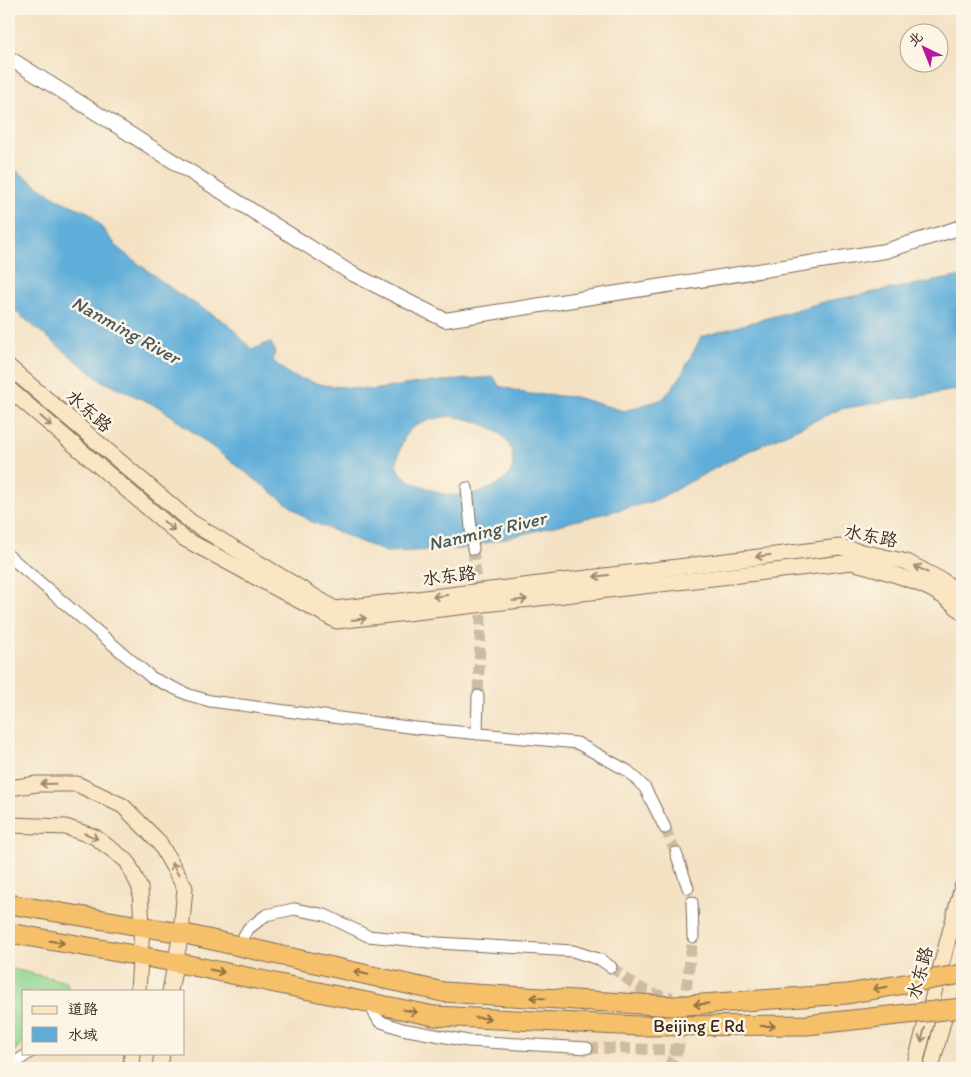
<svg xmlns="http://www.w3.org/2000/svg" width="971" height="1077" font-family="Itim,'LXGW WenKai TC',sans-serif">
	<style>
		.green { fill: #8cd48f; stroke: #647f56 }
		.water { fill: #5fadd9; stroke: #4d6c7c; fill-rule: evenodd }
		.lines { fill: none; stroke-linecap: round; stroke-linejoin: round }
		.minor-tunnel { stroke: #cebca2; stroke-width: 11; stroke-dasharray: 11 5.5; stroke-linecap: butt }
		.minor-casing { stroke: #7b6a58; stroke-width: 13 }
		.tertiary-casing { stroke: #7b6a58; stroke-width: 16 }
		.secondary-casing { stroke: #7b6a58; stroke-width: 17 }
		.trunk-casing { stroke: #7b6a58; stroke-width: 21 }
		.minor { stroke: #fff; stroke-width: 11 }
		.tertiary { stroke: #fff; stroke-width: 14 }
		.secondary { stroke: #fbe6c4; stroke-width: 15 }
		.trunk { stroke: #f6c06b; stroke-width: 19 }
		.trunk-bridge-casing { stroke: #7b6a58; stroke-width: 21; stroke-linecap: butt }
		.trunk-bridge { stroke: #f6c06b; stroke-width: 19 }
		.oneway { stroke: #9b8871 }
		.oneway2 { stroke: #8f6e41 }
		.labels { text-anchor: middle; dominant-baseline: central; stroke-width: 5; stroke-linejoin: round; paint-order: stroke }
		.street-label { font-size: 18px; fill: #3b2a1e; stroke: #fcf5e5 }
		.water-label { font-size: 19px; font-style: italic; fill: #48585f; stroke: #fcf5e5 }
	</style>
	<rect width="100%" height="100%" fill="#fcf5e5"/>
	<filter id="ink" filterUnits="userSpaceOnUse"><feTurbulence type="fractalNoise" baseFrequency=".02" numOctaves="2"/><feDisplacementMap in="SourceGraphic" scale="10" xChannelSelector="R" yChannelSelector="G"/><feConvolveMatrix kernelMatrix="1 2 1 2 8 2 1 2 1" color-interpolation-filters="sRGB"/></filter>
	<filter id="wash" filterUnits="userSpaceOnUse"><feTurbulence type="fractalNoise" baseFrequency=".0096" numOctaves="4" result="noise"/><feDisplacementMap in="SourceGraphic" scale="20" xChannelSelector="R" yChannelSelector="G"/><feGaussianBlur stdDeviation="1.12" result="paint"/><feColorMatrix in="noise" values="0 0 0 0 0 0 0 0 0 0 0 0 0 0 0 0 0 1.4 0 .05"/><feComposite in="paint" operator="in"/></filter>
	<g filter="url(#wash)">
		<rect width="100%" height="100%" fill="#f3e1c3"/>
		<path class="green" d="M9,968l58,14 2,9h-45v52l-15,12z"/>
		<path class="water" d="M9,166l52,35 29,12 29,36 57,43 52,32 24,26 18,-8 5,8 -2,11 19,15 31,9 49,5 46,-7 76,-6 5,9 30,8 46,3 49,14 39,-12 18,-23 20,-39 126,-36 135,-25v113l-122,20 -100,46 -86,46 -192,48 -76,3 -76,-31 -149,-113 -61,-28 -91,-74zM448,416c25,2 66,13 65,46 0,7 -4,15 -10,19 -15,11 -41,17 -59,13 -7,-1 -14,-5 -21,-8 -6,-2 -13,-4 -17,-8 -4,-3 -7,-8 -10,-12 8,-38 14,-43 52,-50z"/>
	</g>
	<g filter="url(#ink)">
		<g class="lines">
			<g class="minor-tunnel">
				<path d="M473,549l8,70 -3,77"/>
				<path d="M665,828l11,25"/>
				<path d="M611,967c22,16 33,28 62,30"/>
				<path d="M587,1048l91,2"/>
				<path d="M668,1068l10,-18 15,-113"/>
			</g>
			<defs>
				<g id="minor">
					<path d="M467,488l6,61"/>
					<path d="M9,556l143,122 37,17 21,6 206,27 161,15 51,28 17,17 20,40"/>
					<path d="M477,734l1,-38"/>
					<path d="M676,853l12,35"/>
					<path d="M692,902l1,35"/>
					<path d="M238,946l10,-17 18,-14 28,-6 31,6 43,21 70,7 135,8 28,9 10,7"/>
					<path d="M368,1002l11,19 23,8 66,12 119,7"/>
					<path d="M9,1067l20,-14"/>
				</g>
				<path id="tertiary" d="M9,58l342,215 94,47 440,-69 77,-24"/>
				<g id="secondary">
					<path d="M9,367l182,155 144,87 505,-62 67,15 36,19 19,14"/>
					<path d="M9,389l174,149 154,83 515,-59c38,11 83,21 110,50"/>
					<path d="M9,788l28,-4h40l46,22 36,36 26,46 -4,45 -11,58"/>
					<path d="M9,825l57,2 29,10 32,24 13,27 2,39 -4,64"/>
					<path d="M131,1068l1,-15"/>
					<path d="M160,1068l2,-15"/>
					<path d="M914,1068l48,-181"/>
					<path d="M931,1068l31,-120"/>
				</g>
				<g id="trunk">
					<path d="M9,904l172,29 262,59"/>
					<path d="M9,933l165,29 260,54"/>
				</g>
			</defs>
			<use href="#minor" class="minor-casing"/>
			<use href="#tertiary" class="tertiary-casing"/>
			<use href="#secondary" class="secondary-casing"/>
			<use href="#trunk" class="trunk-casing"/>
			<use href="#minor" class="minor"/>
			<use href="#tertiary" class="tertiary"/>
			<use href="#secondary" class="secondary"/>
			<use href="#trunk" class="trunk"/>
			<defs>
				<g id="trunk-bridge">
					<path d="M443,992l230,14 174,-12 115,-20"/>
					<path d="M434,1016l206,10 167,-1 155,-17"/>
				</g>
			</defs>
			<use href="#trunk-bridge" class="trunk-bridge-casing"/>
			<use href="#trunk-bridge" class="trunk-bridge"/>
		</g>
		<defs><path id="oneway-shaft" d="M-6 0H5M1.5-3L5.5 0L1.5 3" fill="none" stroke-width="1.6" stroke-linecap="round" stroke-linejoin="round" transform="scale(1.25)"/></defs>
		<g class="oneway">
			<use href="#oneway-shaft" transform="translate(46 421) rotate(41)"/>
			<use href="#oneway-shaft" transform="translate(169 526) rotate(41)"/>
			<use href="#oneway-shaft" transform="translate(763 556) rotate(173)"/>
			<use href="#oneway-shaft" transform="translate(921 569) rotate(-152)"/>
			<use href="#oneway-shaft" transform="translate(601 576) rotate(173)"/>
			<use href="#oneway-shaft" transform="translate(440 596) rotate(173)"/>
			<use href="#oneway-shaft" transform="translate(520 600) rotate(-7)"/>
			<use href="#oneway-shaft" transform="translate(359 619) rotate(-7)"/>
			<use href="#oneway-shaft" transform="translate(48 784) rotate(179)"/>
			<use href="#oneway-shaft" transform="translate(91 836) rotate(23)"/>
			<use href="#oneway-shaft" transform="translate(175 869) rotate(-120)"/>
			<use href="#oneway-shaft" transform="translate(923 1035) rotate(105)"/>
		</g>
		<g class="oneway2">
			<use href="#oneway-shaft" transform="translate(57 942) rotate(10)"/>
			<use href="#oneway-shaft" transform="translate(217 971) rotate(12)"/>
			<use href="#oneway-shaft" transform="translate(361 973) rotate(-167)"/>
			<use href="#oneway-shaft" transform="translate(880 988) rotate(170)"/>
			<use href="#oneway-shaft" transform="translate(538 998) rotate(-176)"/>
			<use href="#oneway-shaft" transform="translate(701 1004) rotate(176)"/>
			<use href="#oneway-shaft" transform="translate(410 1011) rotate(12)"/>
			<use href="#oneway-shaft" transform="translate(483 1018) rotate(3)"/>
			<use href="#oneway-shaft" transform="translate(768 1026)"/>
		</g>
	</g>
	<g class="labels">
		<g class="street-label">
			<text transform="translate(89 411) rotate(41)">水东路</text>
			<text transform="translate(871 536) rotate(11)">水东路</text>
			<text transform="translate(449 576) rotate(-7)">水东路</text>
			<text transform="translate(920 973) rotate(-75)">水东路</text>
			<text x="699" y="1026">Beijing E Rd</text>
		</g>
		<g class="water-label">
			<text transform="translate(126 330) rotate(29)">Nanming River</text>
			<text transform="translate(487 531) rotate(-13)">Nanming River</text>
		</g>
	</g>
	<rect width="971" height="1077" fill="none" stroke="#fcf5e5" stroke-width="30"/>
	<rect x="22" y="990" width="162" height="65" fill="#fcf5e5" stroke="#afa495"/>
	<rect x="32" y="1006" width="25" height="8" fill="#fbe6c4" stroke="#afa495"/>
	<text x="68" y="1014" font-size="15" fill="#3b2a1e">道路</text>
	<rect x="32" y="1027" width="25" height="15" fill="#5fadd9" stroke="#afa495"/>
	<text x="68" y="1040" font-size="15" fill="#3b2a1e">水域</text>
	<g transform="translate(924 48) rotate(317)"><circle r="24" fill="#fcf5e5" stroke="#afa495"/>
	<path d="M0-4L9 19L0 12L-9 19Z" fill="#b5179e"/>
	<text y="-8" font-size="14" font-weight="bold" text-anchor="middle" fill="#3b2a1e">北</text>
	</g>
</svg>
